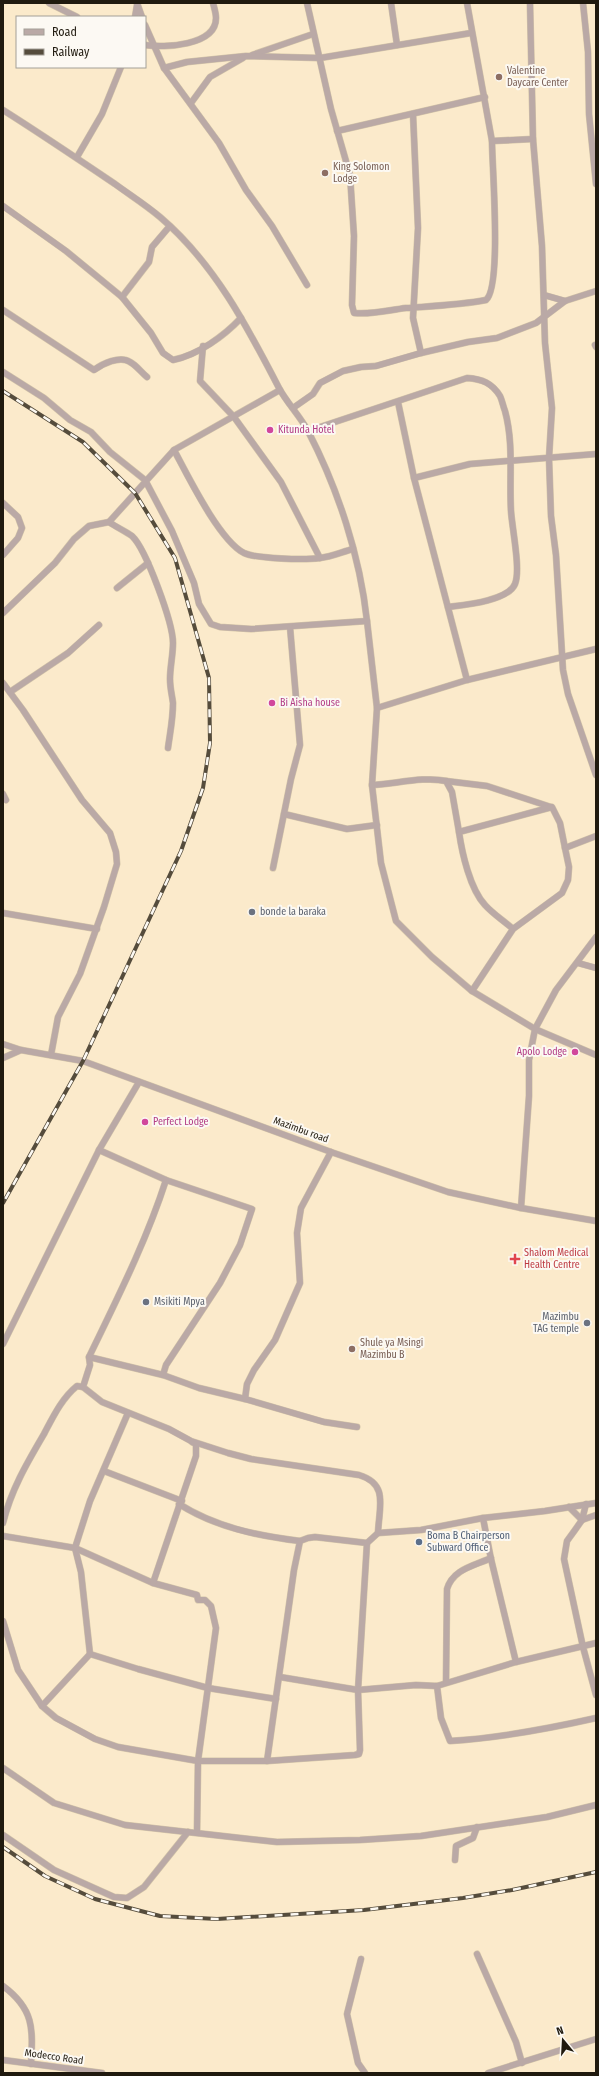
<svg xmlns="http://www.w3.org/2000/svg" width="599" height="2076" font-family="'Fira Sans Condensed',sans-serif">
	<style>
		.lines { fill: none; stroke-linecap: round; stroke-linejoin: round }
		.street-casing { stroke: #d4c5a9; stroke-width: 7 }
		.street { stroke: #baa9a6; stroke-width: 6 }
		.rail-casing { stroke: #554c3c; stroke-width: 4 }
		.rail { stroke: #fcf9f3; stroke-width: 2.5; stroke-dasharray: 8; stroke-linecap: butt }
		.education-dot { fill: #8d6e63; stroke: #fcf9f3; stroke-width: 1.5 }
		.hotel-dot { fill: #d1479c; stroke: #fcf9f3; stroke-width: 1.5 }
		.worship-dot { fill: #6b7280; stroke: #fcf9f3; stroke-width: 1.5 }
		.health-dot { fill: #e0444e; stroke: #fcf9f3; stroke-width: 1.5 }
		.service-dot { fill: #5c6f8a; stroke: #fcf9f3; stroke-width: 1.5 }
		.labels { text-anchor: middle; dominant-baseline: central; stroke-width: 4; stroke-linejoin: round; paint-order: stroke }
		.education-label { font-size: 10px; fill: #785e54; stroke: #fcf9f3; text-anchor: start }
		.hotel-label { font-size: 10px; fill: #b23c85; stroke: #fcf9f3; text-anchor: start }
		.worship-label { font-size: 10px; fill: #5b616d; stroke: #fcf9f3; text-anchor: start }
		.street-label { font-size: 10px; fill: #201a0f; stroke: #fcf9f3 }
		.health-label { font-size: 10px; fill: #be3a42; stroke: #fcf9f3; text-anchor: start }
		.service-label { font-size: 10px; fill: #4e5e75; stroke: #fcf9f3; text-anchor: start }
	</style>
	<rect width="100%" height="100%" fill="#fbeacb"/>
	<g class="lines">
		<defs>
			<g id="street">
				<path d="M49,3l28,14"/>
				<path d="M137,3l5,14"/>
				<path d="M307,3l24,106 19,66 4,61 -2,69 2,8c18,2 35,-3 52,-5 27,-2 54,-3 80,-8 16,-13 6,-134 6,-159"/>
				<path d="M391,3l6,42"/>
				<path d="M467,3l25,138 41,-2"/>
				<path d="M530,3l3,136 9,107 3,97 7,65 -3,50 2,58 5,39 7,115 5,24 28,81"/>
				<path d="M583,3l5,49 1,62 7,70"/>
				<path d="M135,17l2,-12"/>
				<path d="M145,25l19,43 55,75 27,47 26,36 35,59"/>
				<path d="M145,45c19,3 71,1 71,-27 0,-5 -2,-11 -3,-15"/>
				<path d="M252,55l61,-21"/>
				<path d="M164,68l23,-6 59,-6 74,2 151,-25"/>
				<path d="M191,103l19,-26 33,-19"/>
				<path d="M3,110c38,24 75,49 112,74 15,11 31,21 45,33 54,46 87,109 119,171 8,15 21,28 29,43 30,58 52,125 59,190"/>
				<path d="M413,114l5,114 -5,90 8,35"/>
				<path d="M337,131l148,-34"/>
				<path d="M77,157l25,-43 19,-47"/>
				<path d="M3,206l63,45 56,46 29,36 12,20 10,7c25,-5 51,-24 68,-42"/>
				<path d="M544,295l21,6"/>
				<path d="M122,297l27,-35 3,-15 17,-20"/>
				<path d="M3,310l91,60c8,-6 26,-15 36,-8 6,3 11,10 17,15"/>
				<path d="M595,345l1,2"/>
				<path d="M203,346l-3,35 34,36 47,65 39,76"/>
				<path d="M3,372l41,26 26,22 21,12 19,20 35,28 27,51 22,52 5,21 12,20 9,3 31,2 116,-8 10,87 -5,77 9,78 15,58 36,36 40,34 63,38 61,26"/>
				<path d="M398,402l16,76 53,202"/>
				<path d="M293,408l20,-14 7,-11 23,-12 18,-4 15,-1 45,-13 47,-11 29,-4 39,-15 29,-22 31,-10"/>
				<path d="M308,431l159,-53c15,1 25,5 33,18 2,4 3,10 5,15 9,33 4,66 6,100 1,17 10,59 4,73 -7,17 -51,21 -67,23"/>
				<path d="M174,450c14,26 45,90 70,103 13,6 61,7 76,5 11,-1 22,-6 33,-9"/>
				<path d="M414,478l56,-14 126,-10"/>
				<path d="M3,503l15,14 4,11 -4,10 -15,17"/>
				<path d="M109,522c7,5 16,9 23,14 14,13 41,87 41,107 0,12 -3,24 -3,36 0,9 2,16 3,24 0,16 -3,30 -5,45"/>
				<path d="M117,588l31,-25"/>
				<path d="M3,613l52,-50 19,-24 15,-13 20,-4 65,-72 106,-60"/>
				<path d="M3,683l20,27 59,90 28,33 6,19 1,12 -13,43 -24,67 -22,43 -7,38"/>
				<path d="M10,692l58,-39 31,-28"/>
				<path d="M377,708l90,-28 129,-31"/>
				<path d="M446,781l41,5 64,21"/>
				<path d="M372,785c22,-1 54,-9 74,-4l6,11 7,40"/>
				<path d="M3,794l3,6"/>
				<path d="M284,814l63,15 30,-4"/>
				<path d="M565,848l31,-12"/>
				<path d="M273,868l18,-89 9,-34 -10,-118"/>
				<path d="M3,913l94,16"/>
				<path d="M578,963l18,5"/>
				<path d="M472,991l41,-62 49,-36 6,-13 1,-13 -4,-19 -5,-25 -8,-16 -93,25c3,21 11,57 26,73 8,9 19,16 28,24"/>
				<path d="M3,1044l18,6"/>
				<path d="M3,1058l18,-8 62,11 248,91 117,40 73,16 75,13"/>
				<path d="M99,1150l67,30 86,29 -12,36 -20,38 -54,82 -3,10"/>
				<path d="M521,1208l8,-112v-36l6,-31 21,-39 40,-53"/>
				<path d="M3,1344l96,-194 40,-68"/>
				<path d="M89,1357l74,18 36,13 46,11 79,23 33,5"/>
				<path d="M245,1399l2,-15 7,-14 21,-30 25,-57 -3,-50 4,-25 30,-56"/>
				<path d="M104,1471l78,30"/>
				<path d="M179,1504c36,23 79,32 121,37"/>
				<path d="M569,1507l13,13"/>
				<path d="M596,1515l-14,5 -7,10 -8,11 -3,18 19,88 13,48"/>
				<path d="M483,1518l8,41 25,103"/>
				<path d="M582,1520l4,-16"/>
				<path d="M3,1523c8,-33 24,-60 41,-89 9,-17 18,-36 33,-48l6,1"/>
				<path d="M378,1533l43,-3 62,-12 62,-7 51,-8"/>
				<path d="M3,1536l72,12 78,35 44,12 1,5h7l6,6 5,22 -18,133 -1,71"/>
				<path d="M153,1583l43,-127v-12l-4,-2"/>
				<path d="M3,1621l15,49 24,36 14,12 39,21 23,8 80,14h69l88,-6 4,-1 1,-4 -2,-60 9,-147 11,-10c1,-26 11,-49 -19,-58l-108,-16 -23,-6 -37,-12 -22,-12 -67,-27 -19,-15 7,-22 -1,-8c28,-58 57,-115 77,-177"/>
				<path d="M90,1654l-9,-82 -6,-24 15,-47 38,-88"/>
				<path d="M280,1677l78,13 58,-5 21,1 79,-24 80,-19"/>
				<path d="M446,1682l1,-93c6,-20 27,-23 44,-31"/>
				<path d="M437,1686l4,32 9,23c50,-3 97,-12 146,-23"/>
				<path d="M42,1706l48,-52 48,15 70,19 68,11"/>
				<path d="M267,1761l27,-191 6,-29 8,-3 7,-1 52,6"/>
				<path d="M3,1768l51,35 71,22 152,17 83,-2 61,-4 126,-19 49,-12"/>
				<path d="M3,1835l51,35 60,27 13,1 17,-11 44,-55"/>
				<path d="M455,1860l1,-14 17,-8 4,-11"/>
				<path d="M477,1954l39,88 6,21"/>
				<path d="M361,1959l-14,55 11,49 7,10"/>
				<path d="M3,1986c31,23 30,42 28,78"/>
				<path d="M3,2060l99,13"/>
				<path d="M488,2073l108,-34"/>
			</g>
		</defs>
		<use href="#street" class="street-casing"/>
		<use href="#street" class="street"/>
		<defs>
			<g id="rail">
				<path d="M3,391l80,51 52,51 40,65 34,120 1,65 -7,45 -22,63 -98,210 -80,142"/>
				<path d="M3,1847l42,29 50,23 65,17 57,3 147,-9 99,-12 49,-8 84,-18"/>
			</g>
		</defs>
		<use href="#rail" class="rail-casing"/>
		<use href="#rail" class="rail"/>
	</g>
	<g class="education-dot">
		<circle cx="499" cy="77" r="4"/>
		<circle cx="325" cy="173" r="4"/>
		<circle cx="352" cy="1349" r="4"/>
	</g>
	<g class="hotel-dot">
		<circle cx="270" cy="430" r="4"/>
		<circle cx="272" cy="703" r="4"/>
		<circle cx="575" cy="1052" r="4"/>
		<circle cx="145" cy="1122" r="4"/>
	</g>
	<g class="worship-dot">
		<circle cx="252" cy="912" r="4"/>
		<circle cx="146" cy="1302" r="4"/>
		<circle cx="587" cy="1323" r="4"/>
	</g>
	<path class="health-dot" d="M513 1253h4v4h4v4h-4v4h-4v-4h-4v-4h4z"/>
	<circle class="service-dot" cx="419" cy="1542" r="4"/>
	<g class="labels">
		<g class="education-label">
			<text x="507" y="71">Valentine<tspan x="507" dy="12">Daycare Center</tspan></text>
			<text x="333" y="167">King Solomon<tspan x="333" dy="12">Lodge</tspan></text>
			<text x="360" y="1343">Shule ya Msingi<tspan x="360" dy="12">Mazimbu B</tspan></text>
		</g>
		<g class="hotel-label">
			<text x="278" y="430">Kitunda Hotel</text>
			<text x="280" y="703">Bi Aisha house</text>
			<text x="567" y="1052" text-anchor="end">Apolo Lodge</text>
			<text x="153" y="1122">Perfect Lodge</text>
		</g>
		<g class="worship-label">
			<text x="260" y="912">bonde la baraka</text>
			<text x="154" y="1302">Msikiti Mpya</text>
			<text x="579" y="1317" text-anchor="end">Mazimbu<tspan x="579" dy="12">TAG temple</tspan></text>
		</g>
		<g class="street-label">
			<text transform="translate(301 1130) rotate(20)">Mazimbu road</text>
			<text transform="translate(54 2057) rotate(8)">Modecco Road</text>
		</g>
		<g class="health-label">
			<text x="524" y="1253">Shalom Medical<tspan x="524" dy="12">Health Centre</tspan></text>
		</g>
		<g class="service-label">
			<text x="427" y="1536">Boma B Chairperson<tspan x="427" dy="12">Subward Office</tspan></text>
		</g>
	</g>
	<rect width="599" height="2076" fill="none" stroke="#201a0f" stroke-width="8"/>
	<rect x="16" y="16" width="130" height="52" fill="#fcf9f3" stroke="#a4a098"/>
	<rect x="24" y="29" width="20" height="6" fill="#baa9a6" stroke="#a4a098"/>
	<text x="52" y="36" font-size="12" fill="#201a0f">Road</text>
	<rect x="24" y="49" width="20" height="6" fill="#554c3c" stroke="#a4a098"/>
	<text x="52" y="56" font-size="12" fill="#201a0f">Railway</text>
	<g transform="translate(563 2040) rotate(342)" stroke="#fcf9f3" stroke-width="3" paint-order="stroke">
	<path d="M0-3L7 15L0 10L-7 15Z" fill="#201a0f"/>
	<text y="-6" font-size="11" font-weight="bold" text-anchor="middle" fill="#201a0f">N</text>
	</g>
</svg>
